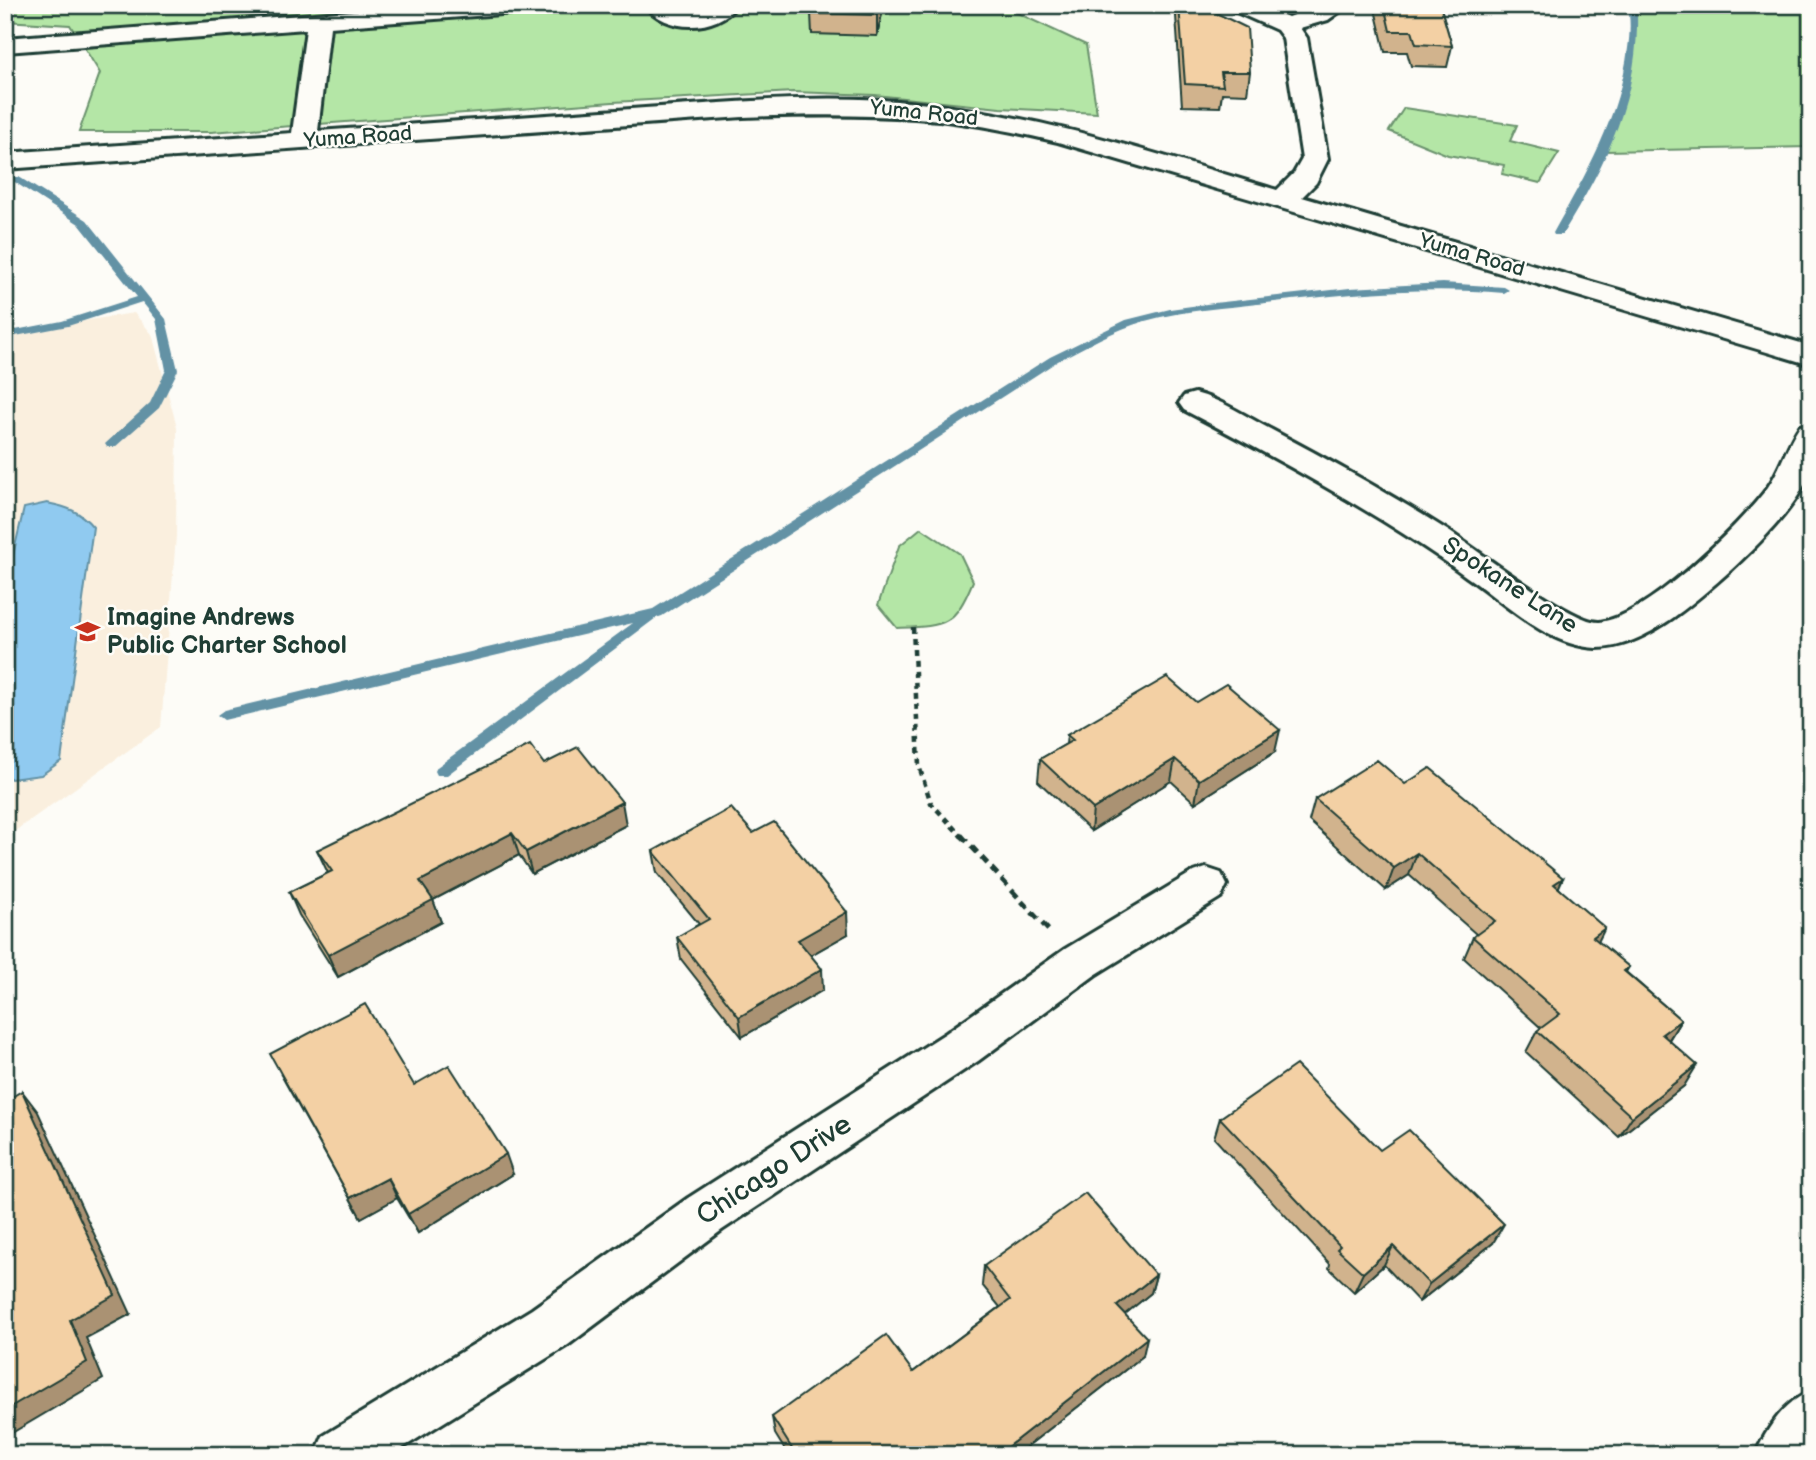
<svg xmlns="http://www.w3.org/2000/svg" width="1816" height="1460" font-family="'Balsamiq Sans',sans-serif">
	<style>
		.built { fill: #faefde }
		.green { fill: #b4e6a6; stroke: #6a926d; stroke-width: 2 }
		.water { fill: #90caf0; stroke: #6392a5; stroke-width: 2 }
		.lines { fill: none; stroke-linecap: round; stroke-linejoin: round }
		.stream { fill: #6392a5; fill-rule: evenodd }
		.street-casing { stroke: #1f3d34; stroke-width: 6 }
		.secondary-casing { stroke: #1f3d34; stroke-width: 6 }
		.path-far1 { stroke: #1f3d34; stroke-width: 4.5; stroke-dasharray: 6 5; stroke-linecap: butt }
		.path { stroke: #1f3d34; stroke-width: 5; stroke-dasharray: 9 6; stroke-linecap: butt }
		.street { fill: #fdfcf7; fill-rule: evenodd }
		.secondary { fill: #fdfcf7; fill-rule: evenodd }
		.wall { fill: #d1b38d; stroke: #1f3d34; stroke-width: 2 }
		.shaded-wall { fill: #aa9273; stroke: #1f3d34; stroke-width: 2 }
		.building { fill: #f3d0a4; stroke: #1f3d34; stroke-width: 2 }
		.labels { text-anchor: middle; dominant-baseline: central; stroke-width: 5; stroke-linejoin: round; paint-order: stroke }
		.far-street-label { font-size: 21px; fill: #1f3d34; stroke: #fdfcf7 }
		.street-label { font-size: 24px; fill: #1f3d34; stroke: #fdfcf7 }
		.poi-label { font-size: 24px; font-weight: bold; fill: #1f3d34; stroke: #fdfcf7; text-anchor: start }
		.near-street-label { font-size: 28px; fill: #1f3d34; stroke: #fdfcf7 }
	</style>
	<rect width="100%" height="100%" fill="#fdfcf7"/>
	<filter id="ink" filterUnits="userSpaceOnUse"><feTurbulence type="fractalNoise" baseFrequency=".0143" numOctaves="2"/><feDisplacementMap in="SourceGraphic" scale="14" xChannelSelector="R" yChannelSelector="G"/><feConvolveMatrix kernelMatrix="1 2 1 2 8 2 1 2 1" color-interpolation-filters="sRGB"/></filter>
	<g filter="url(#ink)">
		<path class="built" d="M134,313l18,21 25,93 -1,109 -15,191 -156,111v-505z"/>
		<g class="green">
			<path d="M5,5h1005l5,7 71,33 11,68 -97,-5 -125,-13 -82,-3 -180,10 -402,30h-132l21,-59 -30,-48 -65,-4z"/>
			<path d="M1631,5h180v142l-206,4c18,-50 33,-89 28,-143z"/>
			<path d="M1404,108l113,17 -7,16 49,12 -19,30 -38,-9 2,-9 -56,-10 -59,-24z"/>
			<path d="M921,528l39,26 13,27c-19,46 -28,45 -76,47l-19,-23 21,-59z"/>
		</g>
		<path class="water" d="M47,503c20,4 33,8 46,24l-32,234 -20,14 -30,4 -6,-5v-155l5,-51 14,-60z"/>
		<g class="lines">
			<g class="stream">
				<path d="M1627,5h8l2,3c3,88 -30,154 -75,227h-8l-1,-2c33,-59 67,-117 75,-185 2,-13 3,-31 -1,-43z"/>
				<path d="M13,177h6l68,43 79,99 12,51 -19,38 -44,39h-8l-2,-3 45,-41 16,-33 -10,-51 -14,-17 -74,24 -63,12v-6l57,-11 75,-24 -58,-73 -66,-43z"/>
				<path d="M1443,283l61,4 5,3 -5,3c-80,-7 -159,1 -238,10 -41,5 -82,7 -121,18 -31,9 -59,25 -87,40l-396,255 -6,2 -209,157h-10l-2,-4 2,-4 196,-144 -409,97 -7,-5 7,-5 429,-101 397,-252 76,-37 44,-11 44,-6 136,-15z"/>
			</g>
			<defs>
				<g id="street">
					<path d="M431,5h108l-4,5 -8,2 -197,15 -12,104c109,-8 218,-15 327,-23 90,-6 183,-15 274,-5 123,12 240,52 358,87l17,-17 8,-14 -19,-121 -6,-8 -45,-20 -4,-5h33l27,12 32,-12h29l-21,15 -28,8 7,10 21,121 -12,24 -14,14 509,149v19l-753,-223c-47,-11 -95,-21 -143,-24 -57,-4 -115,-3 -172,-1l-738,52v-16l287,-20 14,-104 -300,23 -1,-14z"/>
					<path d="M645,5h26l8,6 14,1 18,-7h26c-20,28 -72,28 -92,0z"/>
					<path d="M1195,393c27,7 52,24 77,37 59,31 118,64 175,100 28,18 127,95 153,92 47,-5 140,-97 168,-135 13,-19 19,-42 32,-61l11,-3c0,14 3,34 -1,48 -10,33 -53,75 -79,99 -34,30 -87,79 -135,78 -49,-2 -91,-45 -129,-71 -27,-20 -55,-38 -84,-56 -65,-40 -132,-76 -199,-111l-5,-7 5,-7z"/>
					<path d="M1206,868l15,5 6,12 -6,12 -126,78 -117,86 -256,169 -154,115 -177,110h-76l8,-19 209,-127 156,-111 258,-165 119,-84 126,-76z"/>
				</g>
				<path id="secondary" d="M1811,1391v64h-56c12,-27 29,-53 56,-64z"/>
			</defs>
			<use href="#street" class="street-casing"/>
			<use href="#secondary" class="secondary-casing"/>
			<path class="path-far1" d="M913,627l6,139 12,37 31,34"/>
			<path class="path" d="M961,835l89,97"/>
			<use href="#street" class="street"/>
			<use href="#secondary" class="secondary"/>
		</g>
		<g class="wall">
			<path d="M814,5h70l-7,31 -65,-2 -1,-21z"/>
			<path d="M1177,5h23l50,67 -3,22 -25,-1 -2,14 -38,-1 -6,-90z"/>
			<path d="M1374,5h66l12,41 -5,21 -36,-1 -4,-14h-22z"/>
			<path d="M1196,702l79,50 -80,51 -24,-22 -80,50 -53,-50 2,-22 26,-15 1,-9z"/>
			<path d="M544,764l82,61 -94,49 -13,-19 -86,45 8,22 -103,55 -39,-62 -10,-23 39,-19 -11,-23z"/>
			<path d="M1405,784l154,104 39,54 31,25 -3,5 55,48 -12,20 15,46 -65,51 -93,-85 11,-21 4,-3 -77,-70 9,-21 3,-3 -67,-59 -23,15 -77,-69 6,-22z"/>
			<path d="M753,833l95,101 -37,21 12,35 -81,47 -61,-78 -4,-22 22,-13 -42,-51 -4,-22z"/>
			<path d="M281,1075l133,10 99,89 -95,59 -21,-35 -36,20z"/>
			<path d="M1220,1118l160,32 113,93 -74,59 -35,-37 -30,27 -25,-24 1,-4 -116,-126z"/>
			<path d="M984,1266l172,9 -5,18 -26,21 18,42 -127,99h-228l-13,-21 -3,-17 141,-45 87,-65 -18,-22z"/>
		</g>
		<g class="shaded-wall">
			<path d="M879,5h5l-7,31v-21z"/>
			<path d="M1280,730l-5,22 -80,51 4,-23z"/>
			<path d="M1175,759l-4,22 -80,50 2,-22z"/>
			<path d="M622,802l4,23 -94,49 -6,-22z"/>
			<path d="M512,833l7,22 -86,45 8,22 -103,55 -10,-22 92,-74z"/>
			<path d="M1417,853l-8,22 -23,15 8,-22z"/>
			<path d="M1563,878l-10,22 1,-16z"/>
			<path d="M847,912l1,22 -48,27 -2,-21z"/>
			<path d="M1605,928l-11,22 -1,-13z"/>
			<path d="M822,969l1,21 -81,47 -3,-20z"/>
			<path d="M1681,1020l-13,21 -6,-7z"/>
			<path d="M1697,1065l-13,21 -65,51 13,-20z"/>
			<path d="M22,1091l16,21 93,202 -45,24 17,41 -98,58v-27z"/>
			<path d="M506,1154l7,20 -95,59 -10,-19z"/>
			<path d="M388,1178l9,20 -36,20 -11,-20z"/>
			<path d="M1504,1224l-11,19 -74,59 10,-18z"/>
			<path d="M1393,1246l-9,19 -30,27 9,-19z"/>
			<path d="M1156,1275l-5,18 -38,31 4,-18z"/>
			<path d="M1147,1338l-4,18 -127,99h-19z"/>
		</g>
		<g class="building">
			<path d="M814,5h65l-2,10 -66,-2z"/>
			<path d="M1179,5h21l47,23 3,44h-29l2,14 -38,-2z"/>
			<path d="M1384,5h56l12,41 -36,-2 -4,-13h-22z"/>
			<path d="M1167,677l29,25 30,-18 54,46 -81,50 -24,-21 -82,50 -53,-50 33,-19 -6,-5z"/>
			<path d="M530,745l14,19 34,-17 44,55 -96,50 -14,-19 -92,48 13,19 -105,55 -39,-63 43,-21 -15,-21z"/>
			<path d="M1377,760l28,24 25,-16 133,110 -9,6 51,44 -12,9 36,30 -5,4 57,49 -19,14 35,31 -65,52 -95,-86 23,-17 -87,-77 22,-16 -78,-68 -23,15 -79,-69z"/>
			<path d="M731,808l22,25 21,-11 73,90 -49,28 24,29 -83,48 -62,-80 32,-18 -56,-68z"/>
			<path d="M365,1004l49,81 35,-20 57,89 -98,60 -20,-36 -38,20 -80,-144z"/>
			<path d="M1296,1065l84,85 29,-20 95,94 -75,60 -36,-38 -30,27 -26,-24 3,-3 -120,-128z"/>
			<path d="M22,1091l93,204 -45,25 17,42 -82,48v-309z"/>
			<path d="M1085,1193l71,82 -39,31 30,32 -150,117h-201l-24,-38 114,-82 27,37 97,-72 -26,-34z"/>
		</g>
	</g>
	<defs>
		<symbol id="school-bare" viewBox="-9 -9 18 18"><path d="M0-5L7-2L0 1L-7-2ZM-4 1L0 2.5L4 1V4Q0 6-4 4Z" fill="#c8321e" stroke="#fdfcf7" stroke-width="2.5" paint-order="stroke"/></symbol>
	</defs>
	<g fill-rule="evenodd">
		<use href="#school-bare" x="70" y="614" width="35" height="35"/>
	</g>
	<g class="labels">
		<g class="far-street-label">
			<text transform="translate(924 113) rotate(6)">Yuma Road</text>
			<text transform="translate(358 137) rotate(-4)">Yuma Road</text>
			<text transform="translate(1472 255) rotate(16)">Yuma Road</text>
		</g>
		<g class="street-label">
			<text transform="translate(1510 585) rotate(33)">Spokane Lane</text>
		</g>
		<g class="poi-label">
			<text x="107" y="617">Imagine Andrews<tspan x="107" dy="28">Public Charter School</tspan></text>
		</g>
		<g class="near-street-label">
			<text transform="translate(774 1170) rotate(-33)">Chicago Drive</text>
		</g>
	</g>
	<rect width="1816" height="1460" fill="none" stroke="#fdfcf7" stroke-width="28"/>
	<rect x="14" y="14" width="1788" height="1432" fill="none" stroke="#1f3d34" stroke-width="2.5" filter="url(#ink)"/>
</svg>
